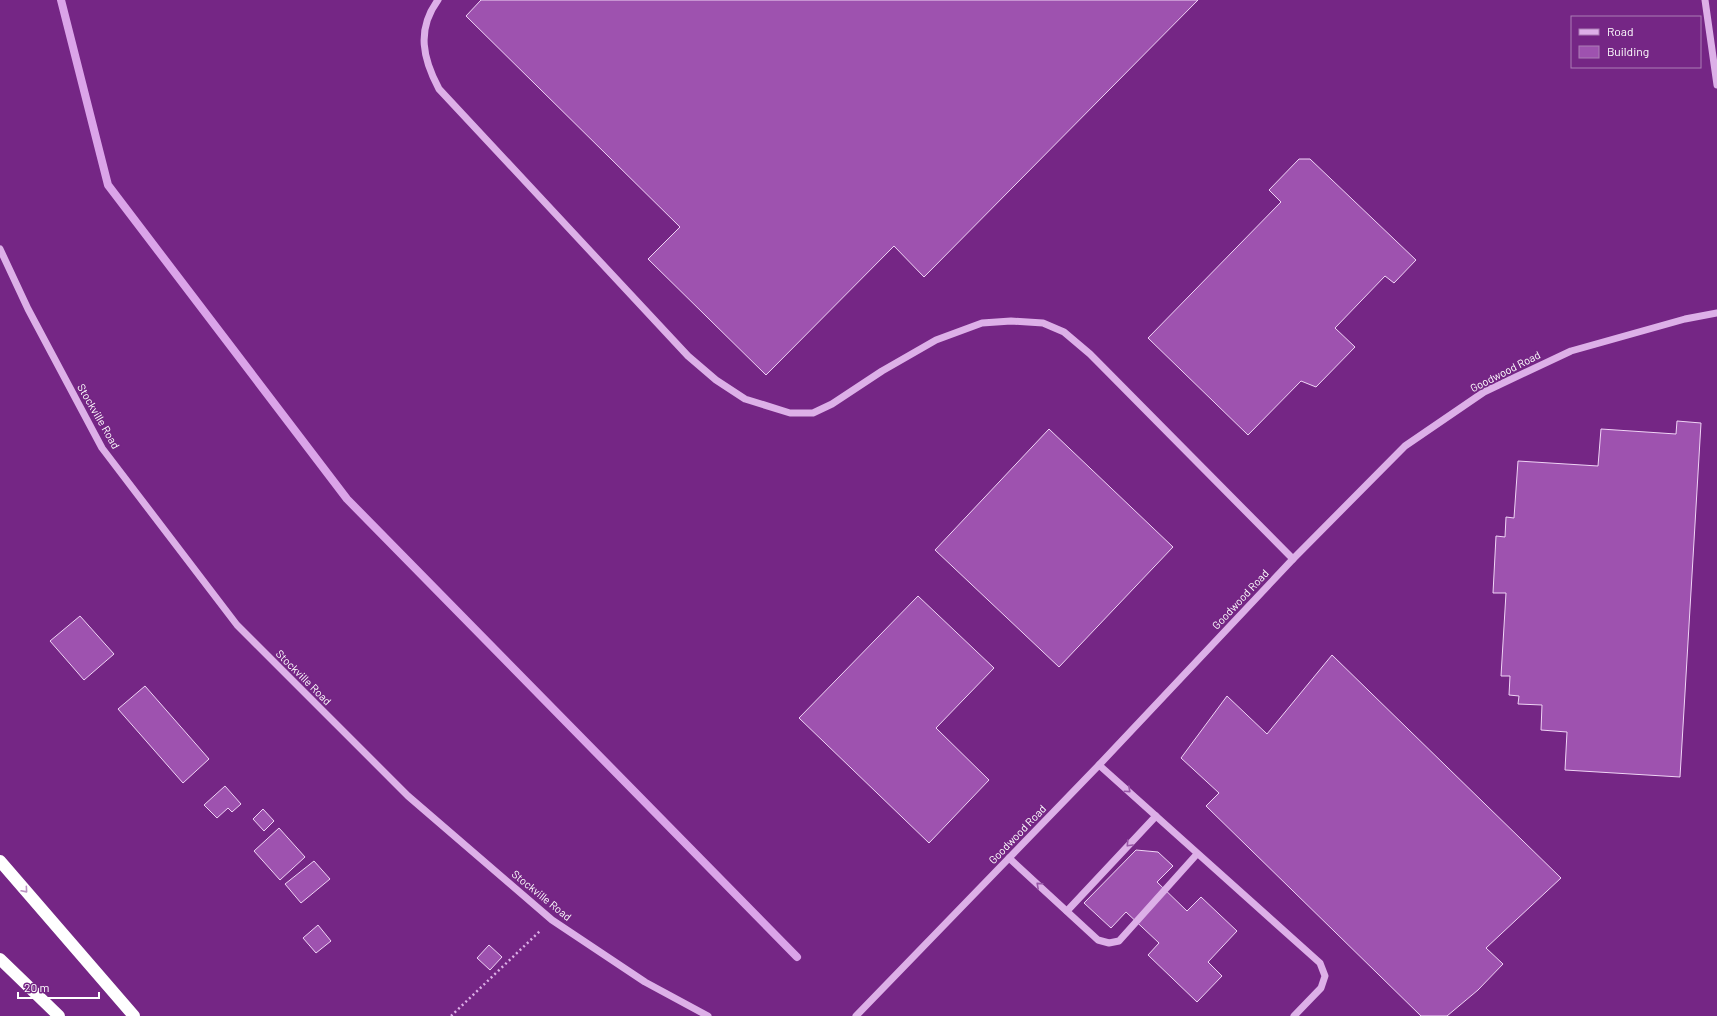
<svg xmlns="http://www.w3.org/2000/svg" width="1717" height="1016" font-family="Barlow,sans-serif">
	<style>
		.lines { fill: none; stroke-linecap: round; stroke-linejoin: round }
		.stream { stroke: #dba4e9; stroke-width: 8 }
		.building { fill: #9e52af; stroke: #f0d4f6 }
		.path { stroke: #ddb0e8; stroke-width: 2.5; stroke-dasharray: 2 3; stroke-linecap: butt }
		.minor { stroke: #ddb0e8; stroke-width: 7 }
		.highway { stroke: #fff; stroke-width: 12 }
		.oneway { stroke: #9956a8 }
		.oneway2 { stroke: #ba92c2 }
		.labels { text-anchor: middle; dominant-baseline: central; stroke-width: 3.5; stroke-linejoin: round; paint-order: stroke }
		.street-label { font-size: 11px; fill: #fff; stroke: #752685 }
	</style>
	<rect width="100%" height="100%" fill="#752685"/>
	<g class="lines">
		<path class="stream" d="M61,0l47,185 239,314 450,458"/>
	</g>
	<g class="building">
		<path d="M481,0h717l-274,277 -30,-31 -128,129 -118,-116 32,-32 -214,-211z"/>
		<path d="M1299,159h11l106,101 -22,23 -9,-7 -50,52 20,19 -39,40 -15,-6 -53,54 -100,-97 133,-136 -12,-12z"/>
		<path d="M1677,421l24,2 -21,354 -115,-7 2,-38 -26,-2 1,-25 -24,-1 1,-8 -10,-1 1,-19h-9l5,-83h-13l3,-57 9,1 1,-20 8,1 4,-57 80,5 3,-37 75,5z"/>
		<path d="M1049,429l124,118 -114,120 -124,-117z"/>
		<path d="M918,596l76,72 -58,60 53,52 -60,63 -130,-125z"/>
		<path d="M80,616l34,38 -30,26 -34,-39z"/>
		<path d="M1332,655l229,223 -75,70 17,16 -25,26 -31,26h-26l-215,-210 13,-13 -38,-35 46,-62 40,38z"/>
		<path d="M145,686l64,73 -26,24 -65,-74z"/>
		<path d="M225,786l16,18 -9,8 -4,-4 -11,10 -13,-13z"/>
		<path d="M263,809l11,12 -10,10 -11,-12z"/>
		<path d="M279,828l26,29 -25,23 -26,-29z"/>
		<path d="M1136,850l22,2 15,14 -16,16 30,29 14,-14 36,34 -29,31 14,14 -25,26 -49,-47 11,-12 -33,-31 -15,16 -27,-25z"/>
		<path d="M314,861l16,18 -29,24 -16,-19z"/>
		<path d="M318,925l13,16 -15,12 -13,-15z"/>
		<path d="M489,945l13,12 -12,13 -13,-12z"/>
	</g>
	<g class="lines">
		<path class="path" d="M451,1016l89,-85"/>
		<g class="minor">
			<path d="M438,0c-22,30 -15,59 1,89l249,267 28,24 29,19 45,14h23l19,-9 50,-33 54,-31 46,-17 29,-2 32,2 21,9 26,22 203,205"/>
			<path d="M1705,0l12,85"/>
			<path d="M0,249l28,60 74,139 135,177 171,171 144,124 93,62 63,34"/>
			<path d="M1099,765l221,198 5,13 -4,12 -27,28"/>
			<path d="M1009,858l89,82 11,3 10,-2 78,-87"/>
			<path d="M1067,911l89,-95"/>
			<path d="M856,1016l243,-251 194,-206 112,-113 79,-54 87,-41 114,-32 32,-6"/>
		</g>
		<g class="highway">
			<path d="M0,861l134,155"/>
			<path d="M0,959l59,57"/>
		</g>
	</g>
	<defs><path id="oneway-chevron" d="M-2-3.5L2.5 0L-2 3.5" fill="none" stroke-width="1.6" stroke-linecap="round" stroke-linejoin="round"/></defs>
	<g class="oneway">
		<use href="#oneway-chevron" transform="translate(1128 790) rotate(42)"/>
		<use href="#oneway-chevron" transform="translate(1129 844) rotate(133)"/>
		<use href="#oneway-chevron" transform="translate(1039 885) rotate(-138)"/>
	</g>
	<use class="oneway2" href="#oneway-chevron" transform="translate(25 890) rotate(49)"/>
	<g class="labels">
		<g class="street-label">
			<text transform="translate(1505 371) rotate(-27)">Goodwood Road</text>
			<text transform="translate(99 416) rotate(60)">Stockville Road</text>
			<text transform="translate(1240 599) rotate(-47)">Goodwood Road</text>
			<text transform="translate(304 677) rotate(45)">Stockville Road</text>
			<text transform="translate(1017 834) rotate(-46)">Goodwood Road</text>
			<text transform="translate(542 895) rotate(39)">Stockville Road</text>
		</g>
	</g>
	<rect x="1571" y="16" width="130" height="52" fill="#752685" stroke="#ac7db6"/>
	<rect x="1579" y="29" width="20" height="6" fill="#ddb0e8" stroke="#ac7db6"/>
	<text x="1607" y="36" font-size="12" fill="#ffffff">Road</text>
	<rect x="1579" y="46" width="20" height="12" fill="#9e52af" stroke="#ac7db6"/>
	<text x="1607" y="56" font-size="12" fill="#ffffff">Building</text>
	<path d="M18 992v6h81v-6" fill="none" stroke="#ffffff" stroke-width="2"/>
	<text x="24" y="992" font-size="12" fill="#ffffff" stroke="#752685" stroke-width="3" paint-order="stroke">20 m</text>
</svg>
